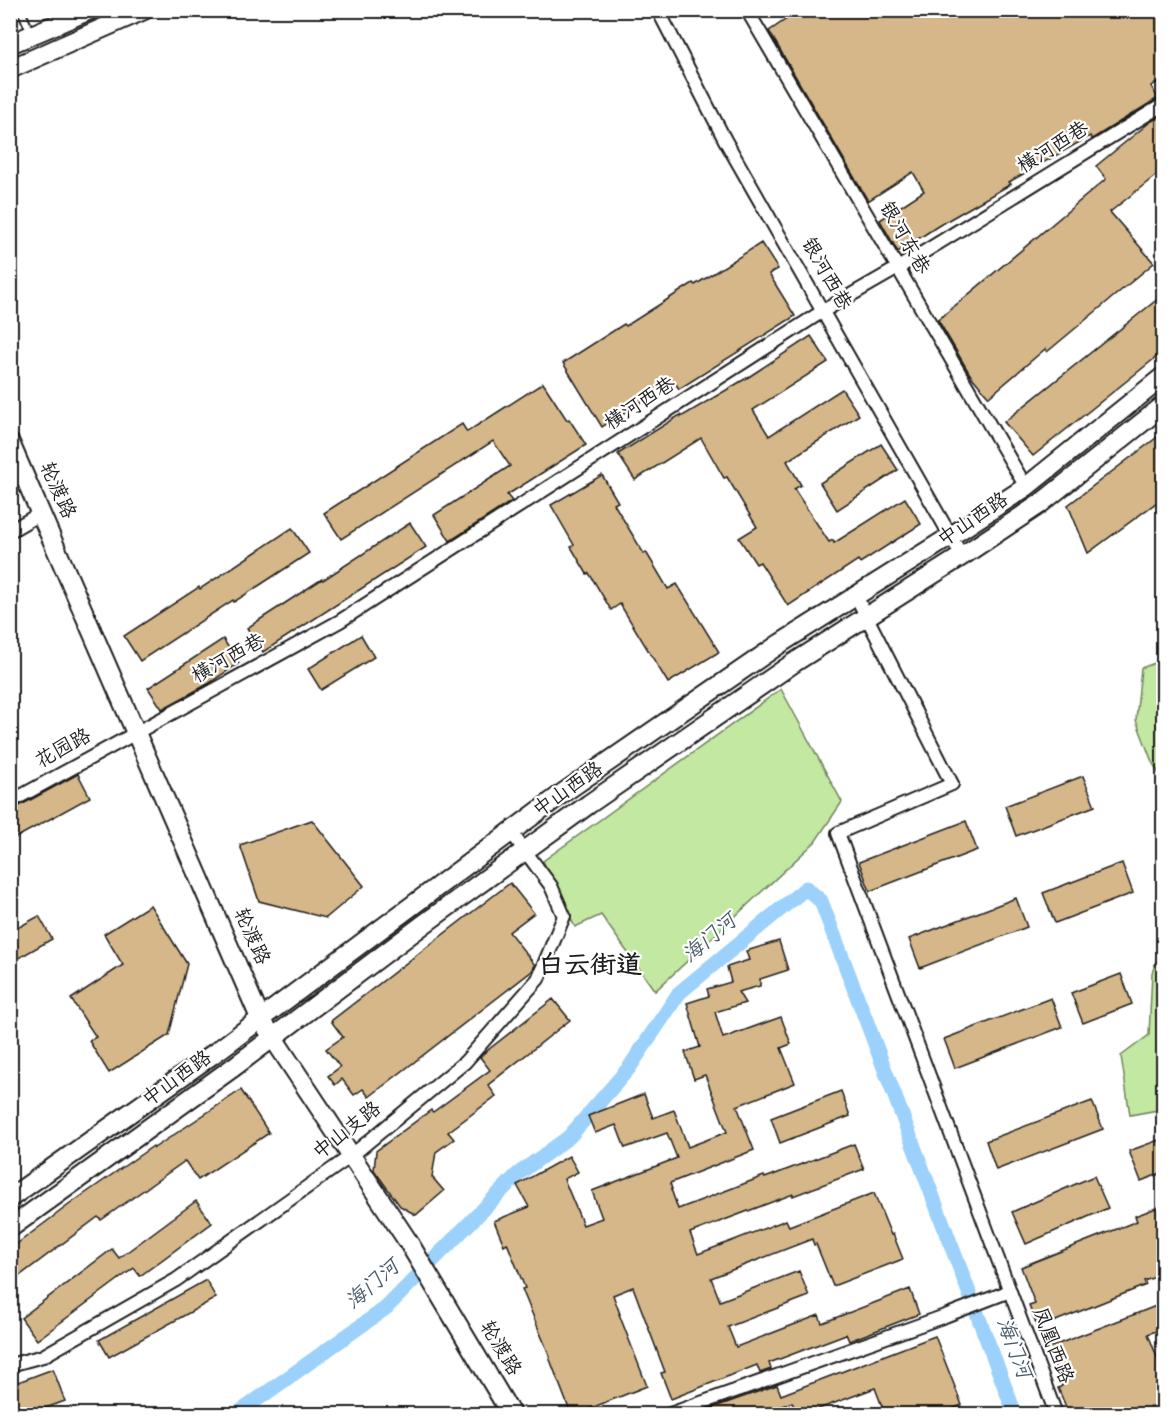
<svg xmlns="http://www.w3.org/2000/svg" width="1174" height="1425" font-family="Dekko,'LXGW WenKai TC',sans-serif">
	<style>
		.green { fill: #c3e8a2; stroke: #70825f; stroke-width: 1.5 }
		.lines { fill: none; stroke-linecap: round; stroke-linejoin: round }
		.canal { stroke: #9bd1fa; stroke-width: 15 }
		.building { fill: #d5b789; stroke: #1c1c1c; stroke-width: 1.5 }
		.lane-casing { stroke: #1c1c1c; stroke-width: 10 }
		.street-casing { stroke: #1c1c1c; stroke-width: 16 }
		.secondary-casing { stroke: #1c1c1c; stroke-width: 22 }
		.lane { stroke: #fff; stroke-width: 6 }
		.street { stroke: #fff; stroke-width: 12 }
		.secondary { stroke: #fff; stroke-width: 18 }
		.labels { text-anchor: middle; dominant-baseline: central; stroke-width: 4.5; stroke-linejoin: round; paint-order: stroke }
		.street-label { font-size: 20px; fill: #1c1c1c; stroke: #fff }
		.water-label { font-size: 21px; font-style: italic; fill: #485b6a; stroke: #fff }
		.district-label { font-size: 26px; font-weight: bold; fill: #1c1c1c; stroke: #fff }
	</style>
	<rect width="100%" height="100%" fill="#fff"/>
	<filter id="ink" filterUnits="userSpaceOnUse"><feTurbulence type="fractalNoise" baseFrequency=".0167" numOctaves="2"/><feDisplacementMap in="SourceGraphic" scale="12" xChannelSelector="R" yChannelSelector="G"/><feConvolveMatrix kernelMatrix="1 2 1 2 8 2 1 2 1" color-interpolation-filters="sRGB"/></filter>
	<g filter="url(#ink)">
		<g class="green">
			<path d="M1163,660h1l-1,121 -11,-19 -16,-42 5,-52z"/>
			<path d="M781,689l61,113 -27,40 -160,149 -54,-76 -26,12 -32,-66z"/>
			<path d="M1163,942v167l-33,6 -9,-59 28,-21 3,-62z"/>
		</g>
		<g class="lines">
			<path class="canal" d="M237,1414l149,-106 132,-134 51,-37 60,-69 50,-75 127,-105 15,13 194,513"/>
		</g>
		<g class="building">
			<path d="M800,10h364v69l-13,7 7,12 -66,41 -2,-3 -81,46 2,2 -73,42 -40,26 -18,-32 44,-29 -11,-19 -45,29 -99,-170z"/>
			<path d="M1164,114v55l-54,43 44,51 -107,89 -2,-3 -56,48 -18,-21 -33,-56 168,-141 -10,-13 54,-44z"/>
			<path d="M761,243l17,26 -9,5 26,42 -116,73 -5,-8 -72,46 -39,-64 61,-39 2,2 67,-43 2,2z"/>
			<path d="M1164,294v57l-131,105 -29,-34z"/>
			<path d="M811,336l17,26 -75,48 16,26 73,-47 17,26 -72,46 14,24 -7,4 35,53 4,-2 1,3 71,-45 16,26 -61,39 -2,-3 -70,46 -28,-44 -4,2 -17,-26 18,-11 -30,-50 -3,1 -23,-40 -66,42 -17,-26 62,-39 1,2 69,-41z"/>
			<path d="M543,383l24,37 2,-1 17,26 -79,50 5,6 -62,40 -16,-26 76,-49 -17,-25 -152,98 -17,-26 138,-89 5,8z"/>
			<path d="M1164,432v65l-76,56 -20,-48z"/>
			<path d="M881,444l17,26 -61,40 -17,-27z"/>
			<path d="M602,475l16,27 -4,2 30,50 2,-2 22,37 9,-5 42,68 -51,31 -48,-79 -9,6 -22,-37 -2,1 -16,-27 3,-2 -23,-40z"/>
			<path d="M410,523l16,24 -163,105 -16,-24 75,-49 1,1z"/>
			<path d="M292,528l17,25 -75,49 -1,-2 -93,61 -16,-25 75,-49 1,2z"/>
			<path d="M361,635l13,22 -53,33 -13,-21z"/>
			<path d="M223,639l16,24 -31,21 -46,25 -14,-21z"/>
			<path d="M78,774l12,23 -80,44v-30z"/>
			<path d="M1083,776l12,30 -79,30 -11,-30z"/>
			<path d="M312,820l52,66 -38,32 -67,-17 -19,-56z"/>
			<path d="M966,821l11,29 -107,41 -11,-29z"/>
			<path d="M1122,863l11,30 -78,30 -12,-30z"/>
			<path d="M510,883l24,30 -25,19 26,33 -3,6 -163,126 -6,-8 -9,6 -12,-16 -7,6 -7,-9 12,-9 -14,-18 17,-12 -12,-16z"/>
			<path d="M1016,898l11,29 -107,41 -11,-29z"/>
			<path d="M150,905l37,59 -18,71 -60,38 -20,-32 7,-4 -25,-38 52,-34 -19,-31z"/>
			<path d="M39,916l13,23 -42,24v-31z"/>
			<path d="M779,941l9,29 -28,9v7l-22,6 7,11 -30,9 8,26 58,-21 10,27 -10,4 14,35 -58,23 17,44 -84,33 2,6h-1l7,20 86,-33 1,2 89,-34 10,25 -71,27v-2l-103,39 8,21 88,-34 3,6 85,-33 17,42 2,-1 10,25 -70,27 -17,-42 -2,1 -2,-6 -101,39 9,23 79,-30 10,25 -81,31 8,20 83,-32 3,8 88,-34 9,25 -70,27 -3,-7 -77,29 2,6 -11,4 -3,-8 -86,34 -10,-26 4,-1 -32,-85 -20,8 7,19h-1l28,72 -71,28h-5l-22,-57h1l-28,-68 3,-1 -18,-45 -3,2 -10,-24 35,-14 -12,-22 52,-29 9,16 -14,7 19,46 19,-7 -10,-27 85,-33 -10,-25 -42,15 -9,-23 -21,8 -7,-17 56,-22 9,24 21,-8 14,37 39,-15 -22,-57 -11,4 -9,-27 15,-5 -13,-44 22,-7 -2,-7 24,-7 -4,-15 22,-7 -3,-9z"/>
			<path d="M1121,974l11,30 -49,19 -12,-30z"/>
			<path d="M1051,998l11,29 -107,41 -11,-29z"/>
			<path d="M553,999l17,21 -82,65 8,11 -48,36 6,7 -18,13 -4,25 12,14 -28,24 -16,-9 -26,-36 2,-19 55,-41 2,2 57,-42 -10,-13 4,-4z"/>
			<path d="M241,1090l28,43 -71,47 -13,-19 -84,59 -3,-3 -88,66v-34l60,-45 83,-58 1,2z"/>
			<path d="M841,1091l9,25 -70,27 -9,-25z"/>
			<path d="M1092,1101l11,28 -107,41 -10,-29z"/>
			<path d="M1164,1138v34l-23,9 -12,-30z"/>
			<path d="M1094,1176l14,32 -82,36 -14,-32z"/>
			<path d="M196,1201l16,22 -72,53 -6,-8 -97,72 -16,-22 91,-69 7,9z"/>
			<path d="M1164,1205v69l-20,7 2,4 -108,43 -9,-22 6,-2 -14,-37 116,-46 -2,-5z"/>
			<path d="M206,1280l10,18 -107,59 -10,-17z"/>
			<path d="M1156,1306l8,22 -16,6 16,41v39h-95l-11,-26 4,-2 -14,-38z"/>
			<path d="M935,1336l27,69 -24,9h-53l-10,-26 -70,26h-8l-5,-12 -30,12h-67l82,-29 4,10z"/>
			<path d="M53,1369l12,32 -36,13h-19v-29z"/>
		</g>
		<g class="lines">
			<defs>
				<path id="lane" d="M21,10l9,21"/>
				<g id="street">
					<path d="M658,10l67,130 237,416"/>
					<path d="M747,10l279,477"/>
					<path d="M10,531l31,-18"/>
					<path d="M856,596l96,188 -114,49 218,581"/>
					<path d="M10,802l330,-181 483,-310 75,-43 266,-164"/>
					<path d="M10,1365l33,-9 133,-76 175,-124 114,-94 73,-83 26,-63 -13,-30 -40,-54"/>
					<path d="M670,1414l275,-98 65,-25"/>
				</g>
				<g id="secondary">
					<path d="M10,44l80,-34"/>
					<path d="M10,69l134,-59"/>
					<path d="M10,443l250,575 149,225 102,171"/>
					<path d="M10,1198l206,-146 347,-259 218,-150 170,-107 75,-49 138,-111"/>
					<path d="M10,1228l225,-162 189,-142 165,-120 206,-142 167,-106 78,-52 124,-99"/>
				</g>
			</defs>
			<use href="#lane" class="lane-casing"/>
			<use href="#street" class="street-casing"/>
			<use href="#secondary" class="secondary-casing"/>
			<use href="#lane" class="lane"/>
			<use href="#street" class="street"/>
			<use href="#secondary" class="secondary"/>
		</g>
	</g>
	<g class="labels">
		<g class="street-label">
			<text transform="translate(1054 149) rotate(-32)">横河西巷</text>
			<text transform="translate(903 239) rotate(60)">银河东巷</text>
			<text transform="translate(825 275) rotate(60)">银河西巷</text>
			<text transform="translate(641 405) rotate(-33)">横河西巷</text>
			<text transform="translate(56 491) rotate(66)">轮渡路</text>
			<text transform="translate(974 521) rotate(-34)">中山西路</text>
			<text transform="translate(229 660) rotate(-29)">横河西巷</text>
			<text transform="translate(64 750) rotate(-29)">花园路</text>
			<text transform="translate(569 791) rotate(-35)">中山西路</text>
			<text transform="translate(250 937) rotate(66)">轮渡路</text>
			<text transform="translate(178 1080) rotate(-36)">中山西路</text>
			<text transform="translate(348 1132) rotate(-38)">中山支路</text>
			<text transform="translate(1051 1346) rotate(69)">凤凰西路</text>
			<text transform="translate(499 1349) rotate(59)">轮渡路</text>
		</g>
		<g class="water-label">
			<text transform="translate(711 940) rotate(-40)">海门河</text>
			<text transform="translate(374 1286) rotate(-41)">海门河</text>
			<text transform="translate(1012 1349) rotate(69)">海门河</text>
		</g>
		<g class="district-label">
			<text x="590" y="967">白云街道</text>
		</g>
	</g>
	<rect width="1174" height="1425" fill="none" stroke="#fff" stroke-width="36"/>
	<rect x="18" y="18" width="1138" height="1389" fill="none" stroke="#1c1c1c" stroke-width="2" filter="url(#ink)"/>
</svg>
